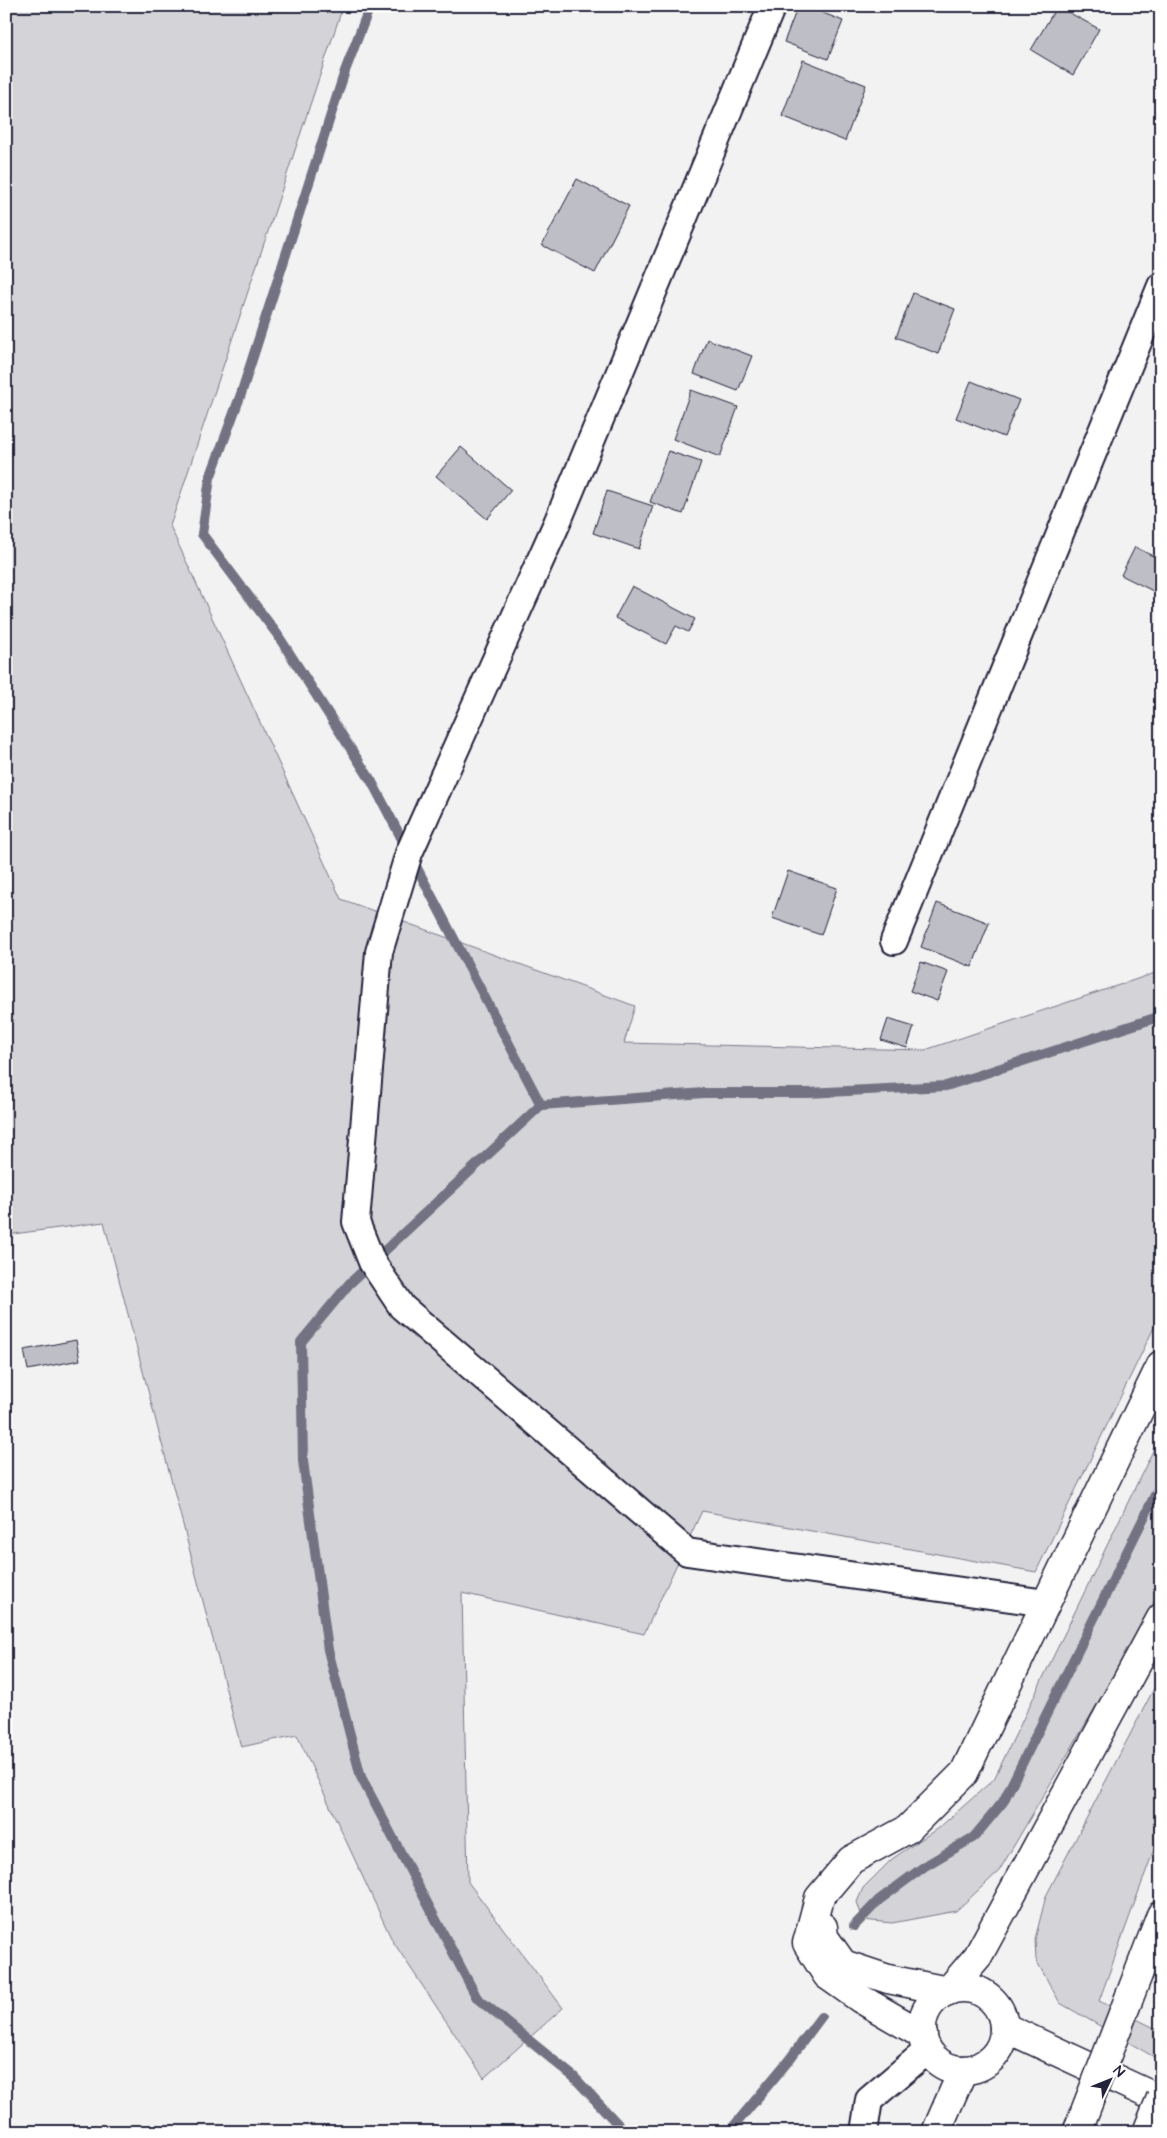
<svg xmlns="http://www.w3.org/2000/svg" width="1167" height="2138" font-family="'Architects Daughter',sans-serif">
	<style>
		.green { fill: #d3d3d8; stroke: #7a7a8a }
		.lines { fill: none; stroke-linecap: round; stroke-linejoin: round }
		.stream { stroke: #727282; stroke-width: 10 }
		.building { fill: #bebec6; stroke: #22223b }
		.street-casing { stroke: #22223b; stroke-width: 30 }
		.secondary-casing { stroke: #22223b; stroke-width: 31 }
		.highway-casing { stroke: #22223b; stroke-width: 31 }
		.street { stroke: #fff; stroke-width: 26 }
		.secondary { stroke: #fff; stroke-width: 28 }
		.highway { stroke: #fff; stroke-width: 28 }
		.highway-bridge-casing { stroke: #22223b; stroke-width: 31; stroke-linecap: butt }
		.highway-bridge { stroke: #fff; stroke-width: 28 }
	</style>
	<rect width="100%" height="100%" fill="#f2f2f3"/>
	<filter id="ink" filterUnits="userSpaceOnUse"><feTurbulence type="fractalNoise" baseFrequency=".02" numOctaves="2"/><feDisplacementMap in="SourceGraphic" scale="10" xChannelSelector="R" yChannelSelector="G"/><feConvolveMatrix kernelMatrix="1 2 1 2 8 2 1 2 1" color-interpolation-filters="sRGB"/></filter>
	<g filter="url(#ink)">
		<g class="green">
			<path d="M6,6h337l-173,520 171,373 294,107 -11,37 301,7 236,-79v342l-125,259 -334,-61 -58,123 -182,-41 6,289 95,126 -79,70 -92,-138 -95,-205 -56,12 -137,-525 -98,13z"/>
			<path d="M1161,1434v155l-55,100 -107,182 -43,40 -64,12 -29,-3 -6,-18 6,-14 29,-29 49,-33 53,-47z"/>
			<path d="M1161,1675v155l-62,171 62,30v30l-101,-58 -24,-43 -1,-21 11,-43z"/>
		</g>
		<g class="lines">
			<g class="stream">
				<path d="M370,6l-25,65 -104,323 -31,84 -8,56 75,100 95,148 169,323"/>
				<path d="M854,1926l25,-26 46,-34 49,-29 29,-35 158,-319"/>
				<path d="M625,2132l-51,-55 -97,-79 -116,-221 -33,-127 -25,-189 -2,-119 48,-58 192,-179 163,-12h104l138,-7 215,-70"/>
				<path d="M729,2132l60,-72 32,-43"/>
			</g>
		</g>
		<g class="building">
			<path d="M798,6h8l37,15 -15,38 -44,-17z"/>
			<path d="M1057,6l42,23 -26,46 -42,-25z"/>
			<path d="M803,60l63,25 -21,56 -63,-25z"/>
			<path d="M577,179l52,27 -34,67 -53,-28z"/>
			<path d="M913,293l42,16 -17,45 -42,-17z"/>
			<path d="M707,339l45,17 -14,35 -44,-17z"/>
			<path d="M971,381l48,19 -15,37 -48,-19z"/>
			<path d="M691,390l47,17 -18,50 -47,-18z"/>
			<path d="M461,447l50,43 -24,29 -51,-43z"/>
			<path d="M668,451l33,11 -18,52 -33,-12z"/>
			<path d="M607,491l46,15 -14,43 -46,-16z"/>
			<path d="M1135,547l26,13v35l-40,-20z"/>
			<path d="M632,586l63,33 -7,13 -12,-6 -10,18 -51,-26z"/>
			<path d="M788,871l49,17 -16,47 -49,-17z"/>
			<path d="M937,903l52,20 -17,44 -51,-20z"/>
			<path d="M921,962l27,10 -11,29 -27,-10z"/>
			<path d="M888,1019l26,8 -7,21 -26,-8z"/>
			<path d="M76,1340l4,20 -52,10 -4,-20z"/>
		</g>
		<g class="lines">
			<defs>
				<g id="street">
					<path d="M772,6l-215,517 -148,330 -30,99 -23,270 16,40 30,45 285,245 359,51"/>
					<path d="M894,941l267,-655"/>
					<path d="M864,2132l5,-32 59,-50"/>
				</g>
				<g id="secondary">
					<path d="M823,1927l1,10 19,27 45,15 60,12"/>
					<circle cx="963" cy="2029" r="41"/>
					<path d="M1004,2027l157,73"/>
					<path d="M923,2035l-62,-36 -34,-24 -20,-32 12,-45 32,-38 57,-31 56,-56 197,-408"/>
				</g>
				<g id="highway">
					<path d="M948,1991l30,-35 183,-338"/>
					<path d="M1129,1998l32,-83"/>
					<path d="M936,2132l27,-62"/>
				</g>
			</defs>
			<use href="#street" class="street-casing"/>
			<use href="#secondary" class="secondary-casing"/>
			<use href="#highway" class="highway-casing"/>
			<use href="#street" class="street"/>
			<use href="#secondary" class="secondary"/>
			<use href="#highway" class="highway"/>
			<defs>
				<g id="highway-bridge">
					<path d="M1077,2132l52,-134"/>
					<path d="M1147,2132l14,-34"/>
				</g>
			</defs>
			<use href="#highway-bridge" class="highway-bridge-casing"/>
			<use href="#highway-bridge" class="highway-bridge"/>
		</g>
	</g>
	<rect width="1167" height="2138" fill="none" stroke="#fff" stroke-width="25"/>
	<rect x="12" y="12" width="1142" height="2113" fill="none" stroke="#22223b" stroke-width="2" filter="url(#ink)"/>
	<g transform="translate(1110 2080) rotate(47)" stroke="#ffffff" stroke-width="4" paint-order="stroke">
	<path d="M0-4L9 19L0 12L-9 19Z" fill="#22223b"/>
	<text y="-8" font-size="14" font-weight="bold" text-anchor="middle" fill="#22223b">N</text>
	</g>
</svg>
